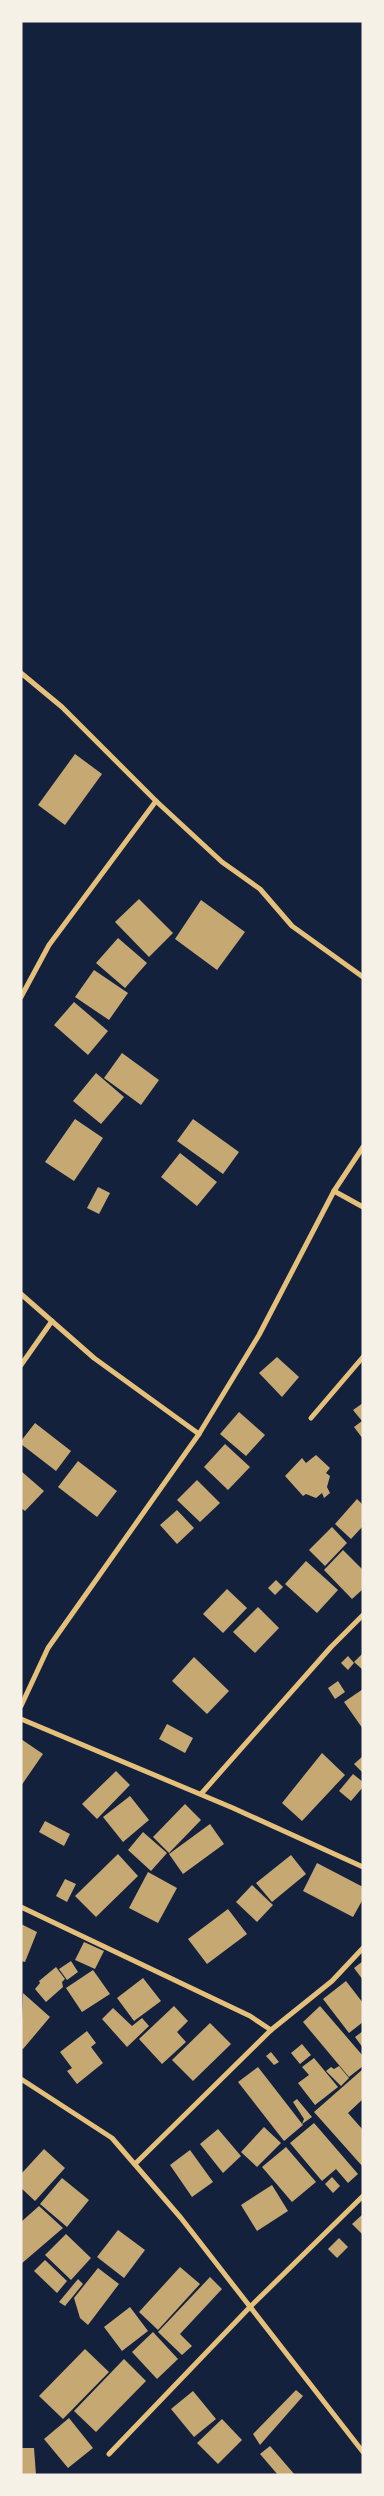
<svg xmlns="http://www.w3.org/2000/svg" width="384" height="2496" font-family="Ubuntu,sans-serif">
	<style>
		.building { fill: #c6a872 }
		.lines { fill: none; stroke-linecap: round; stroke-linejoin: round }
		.minor { stroke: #e5c07b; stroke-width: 5 }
	</style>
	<rect width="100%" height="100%" fill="#14213d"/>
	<g class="building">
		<path d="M75,754l27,20 -37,51 -27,-20z"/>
		<path d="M139,899l34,34 -24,24 -34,-35z"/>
		<path d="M201,900l44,32 -28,38 -42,-31z"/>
		<path d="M118,938l29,25 -22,25 -29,-25z"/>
		<path d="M94,970l34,23 -19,27 -34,-23z"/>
		<path d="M74,1002l34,29 -20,24 -34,-30z"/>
		<path d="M122,1053l37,27 -18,25 -37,-27z"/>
		<path d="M96,1073l28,24 -23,27 -28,-23z"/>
		<path d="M75,1119l28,19 -29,43 -29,-19z"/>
		<path d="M193,1119l46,33 -16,22 -46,-33z"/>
		<path d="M180,1153l37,29 -20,24 -36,-29z"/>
		<path d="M98,1187l12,6 -11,21 -12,-6z"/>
		<path d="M277,1357l22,20 -17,20 -23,-24z"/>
		<path d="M363,1403v36l-9,-12 8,-6 -9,-11z"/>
		<path d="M239,1412l26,23 -19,21 -26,-22z"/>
		<path d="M35,1423l36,28 -15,20 -35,-27v-3z"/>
		<path d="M225,1444l25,23 -22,23 -24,-23z"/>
		<path d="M316,1455l14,13 -4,5 4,3 -3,11 3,6 -6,5 -2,-5 -6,5 -10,-4 -3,2 -18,-20 17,-18 4,5z"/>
		<path d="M78,1461l39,30 -20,26 -39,-30z"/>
		<path d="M21,1471l23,20 -19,20 -4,-3z"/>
		<path d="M197,1480l23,23 -20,19 -23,-22z"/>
		<path d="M357,1499l6,6v21l-12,13 -16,-15z"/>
		<path d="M177,1510l17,18 -17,16 -17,-19z"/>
		<path d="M332,1527l15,16 -22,23 -16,-16z"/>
		<path d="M343,1550l20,20v19l-11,10 -28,-29z"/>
		<path d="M306,1561l32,29 -21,23 -32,-29z"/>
		<path d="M276,1580l7,7 -8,8 -7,-7z"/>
		<path d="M227,1589l20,19 -24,25 -20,-19z"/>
		<path d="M258,1607l21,21 -24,25 -22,-21z"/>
		<path d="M363,1653v17l-9,-8z"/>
		<path d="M348,1656l6,7 -6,7 -7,-7z"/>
		<path d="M194,1657l35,34 -22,23 -35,-33z"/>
		<path d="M338,1681l7,11 -10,7 -7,-11z"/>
		<path d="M363,1689v40l-19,-27z"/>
		<path d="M167,1724l26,14 -8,15 -26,-14z"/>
		<path d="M21,1739l22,15 -22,32z"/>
		<path d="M322,1753l23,22 -43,46 -20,-18z"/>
		<path d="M363,1756v17l-9,-9z"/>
		<path d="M116,1771l14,14 -33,34 -15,-15z"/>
		<path d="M353,1774l10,8v5l-12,14 -12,-10z"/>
		<path d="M130,1796l19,24 -26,22 -20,-25z"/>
		<path d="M185,1804l16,16 -32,33 -16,-16z"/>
		<path d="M45,1821l25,13 -6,12 -25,-14z"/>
		<path d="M210,1824l14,20 -41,30 -14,-20z"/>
		<path d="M143,1832l24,21 -16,18 -23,-21z"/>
		<path d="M118,1854l20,22 -42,41 -21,-21z"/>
		<path d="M291,1855l15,19 -34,28 -16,-19z"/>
		<path d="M317,1863l46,24v12l-10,18 -50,-26z"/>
		<path d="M148,1872l29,16 -19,35 -29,-15z"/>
		<path d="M65,1879l11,5 -9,18 -11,-6z"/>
		<path d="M252,1885l21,20 -16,17 -21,-20z"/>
		<path d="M228,1909l19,25 -40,30 -19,-25z"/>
		<path d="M21,1924l16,8 -12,30 -4,-1z"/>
		<path d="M84,1942l20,9 -9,18 -20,-9z"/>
		<path d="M71,1961l7,11 -11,8 -8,-11z"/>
		<path d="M363,1961v19l-9,-12z"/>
		<path d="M56,1967l9,12 -3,3 1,5 -17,15 -11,-13 5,-6 -1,-2z"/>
		<path d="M93,1970l17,24 -28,18 -16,-24z"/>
		<path d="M143,1978l18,23 -27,20 -17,-23z"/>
		<path d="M346,1981l17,22v19l-14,11 -26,-34z"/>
		<path d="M23,1993l27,24 -27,32 -2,-1z"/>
		<path d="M174,2006l14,15 -11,11 9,10 -24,22 -23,-25z"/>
		<path d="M320,2006l43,50v10l-14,11 -46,-55z"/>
		<path d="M113,2008l19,18 10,-8 7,8 -22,21 -25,-28z"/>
		<path d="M210,2023l21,21 -38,37 -21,-21z"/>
		<path d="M87,2031l9,12 -5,4 12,16 -26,21 -10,-13 5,-3 -12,-16z"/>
		<path d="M363,2031v17l-8,-11z"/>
		<path d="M302,2044l9,11 -11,9 -9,-11z"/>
		<path d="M271,2052l8,10 -5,3 -8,-9z"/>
		<path d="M314,2058l24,29 -23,18 -17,-22 11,-8 -7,-8z"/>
		<path d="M339,2066l10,12 -8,8 -15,-15 5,-4 3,2z"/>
		<path d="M258,2067l45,58 -19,16 -46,-59z"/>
		<path d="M363,2069v30l-15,14 15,17v37l-49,-55z"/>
		<path d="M297,2099l15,18 -10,7 2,-5 -11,-17z"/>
		<path d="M314,2123l44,51 -10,9 -12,-14 -14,12 -32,-38z"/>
		<path d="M264,2127l17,16 -24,24 -16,-15z"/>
		<path d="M218,2129l23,27 -18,17 -23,-29z"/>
		<path d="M286,2147l30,35 -24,20 -30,-35z"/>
		<path d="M44,2149l21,19 -30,33 -14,-13v-14z"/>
		<path d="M190,2150l23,32 -21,15 -22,-32z"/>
		<path d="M332,2177l8,9 -7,7 -8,-9z"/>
		<path d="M62,2178l27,22 -22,27 -27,-23z"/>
		<path d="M272,2185l16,26 -31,20 -16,-26z"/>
		<path d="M39,2206l24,22 -42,36v-42z"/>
		<path d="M363,2214v21l-11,-11z"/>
		<path d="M118,2230l27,20 -21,28 -27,-21z"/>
		<path d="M66,2234l25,24 -20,22 -26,-25z"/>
		<path d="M339,2238l9,9 -11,11 -9,-9z"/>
		<path d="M45,2260l22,21 -10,12 -23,-22z"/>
		<path d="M180,2267l20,17 -42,46 -19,-18z"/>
		<path d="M98,2268l21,16 -31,41 -8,-7 -6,-20z"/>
		<path d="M210,2277l12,12 -42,45 12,12 -10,9 -24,-23z"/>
		<path d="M78,2279l5,5 -18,22 -6,-4z"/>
		<path d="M130,2307l18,24 -26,20 -18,-24z"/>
		<path d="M153,2332l25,27 -21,20 -25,-27z"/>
		<path d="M85,2349l24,23 -46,47 -24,-23z"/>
		<path d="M124,2359l22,22 -50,51 -22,-21z"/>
		<path d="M296,2390l7,6 -43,49 -7,-11z"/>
		<path d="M193,2391l23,28 -22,18 -23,-28z"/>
		<path d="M69,2418l24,30 -25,20 -24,-29z"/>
		<path d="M222,2419l20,21 -24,24 -21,-21z"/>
		<path d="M270,2446l25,29h-17l-18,-21z"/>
		<path d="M21,2448h13l2,27h-15z"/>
	</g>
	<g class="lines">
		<g class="minor">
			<path d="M21,673l41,34 94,94 66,61 38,27 32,37 71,51"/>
			<path d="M21,997l28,-52 107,-144"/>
			<path d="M334,1191l29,16"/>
			<path d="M21,1294l73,64 105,76"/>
			<path d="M21,1365l31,-44"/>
			<path d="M311,1418l52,-61"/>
			<path d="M21,1706l27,-58 151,-214 60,-99 75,-144 29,-44"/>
			<path d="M21,1719l212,89 130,59"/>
			<path d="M201,1794l130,-147 32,-32"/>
			<path d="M21,1907l229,109 21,14"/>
			<path d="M21,2079l91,59 69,80 182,234"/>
			<path d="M135,2164l136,-134 61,-49 31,-33"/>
			<path d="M109,2454l141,-147 113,-111"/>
		</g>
	</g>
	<rect width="384" height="2496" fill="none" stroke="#f6f1e7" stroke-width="45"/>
</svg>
